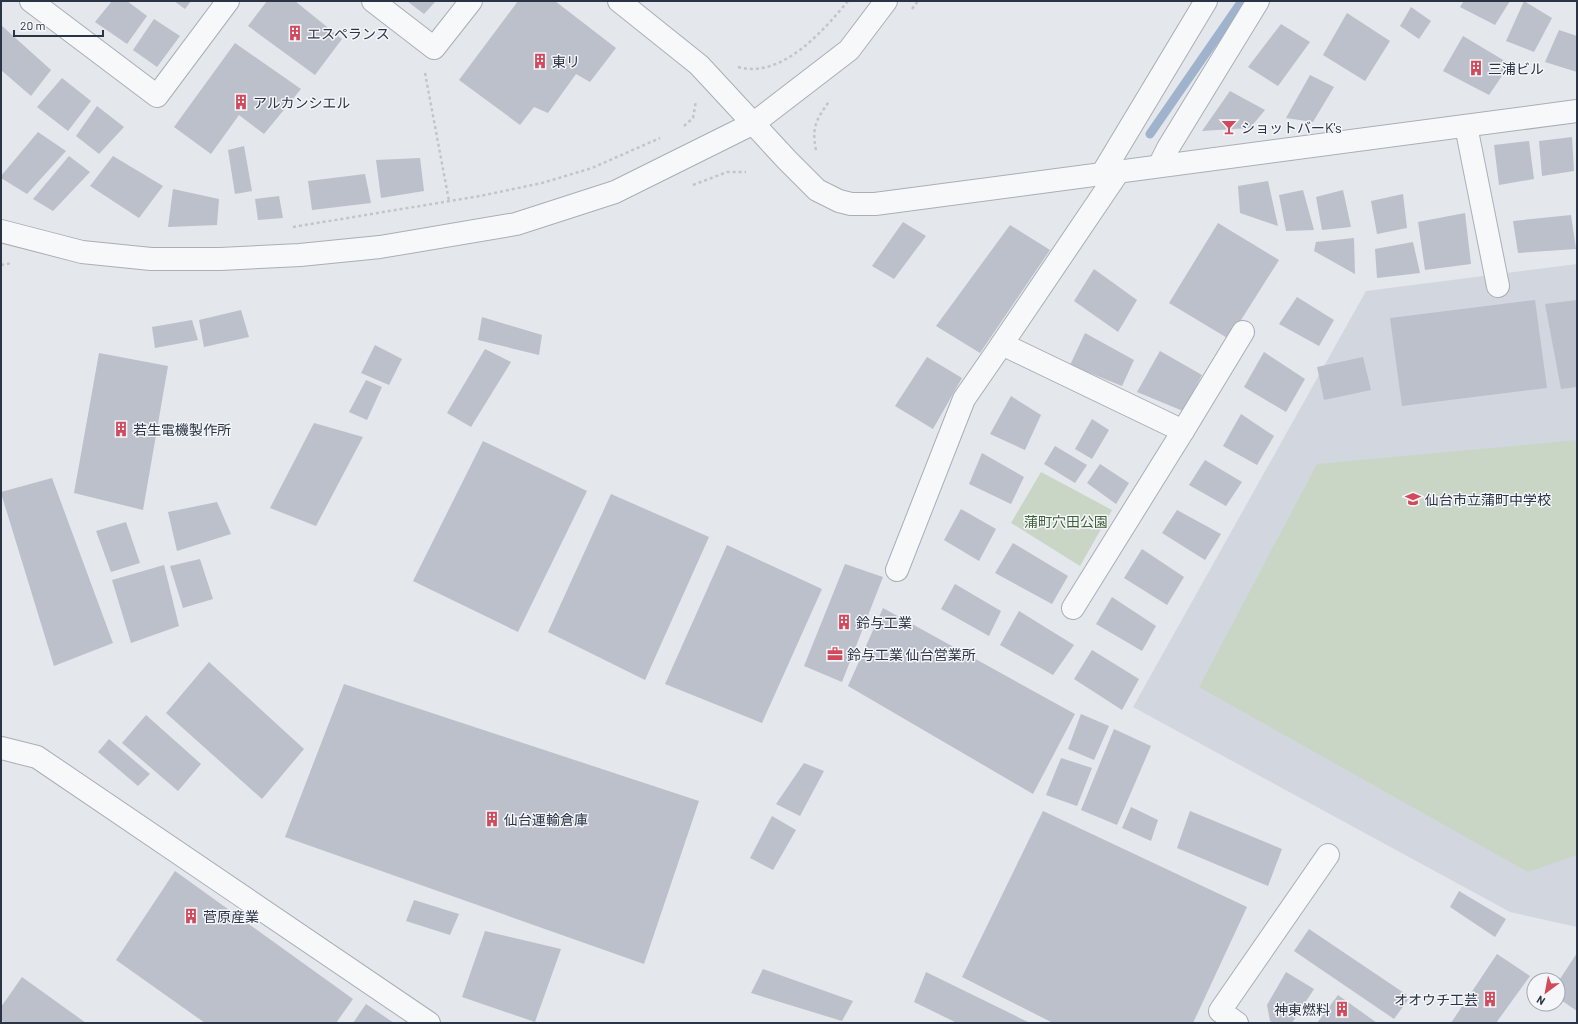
<svg xmlns="http://www.w3.org/2000/svg" width="1578" height="1024" font-family="Barlow,'Noto Sans JP',sans-serif">
	<style>
		.built { fill: #d2d6de }
		.green { fill: #c9d6c5 }
		.lines { fill: none; stroke-linecap: round; stroke-linejoin: round }
		.stream { stroke: #9fb4cc; stroke-width: 9 }
		.building { fill: #bbc0ca }
		.minor-casing { stroke: #a9aeb7; stroke-width: 24 }
		.path { stroke: #c2c5cb; stroke-width: 2.5; stroke-dasharray: 3 3; stroke-linecap: butt }
		.minor { stroke: #f7f8fa; stroke-width: 22 }
		.labels { text-anchor: middle; dominant-baseline: central; stroke-width: 3; stroke-linejoin: round; paint-order: stroke }
		.poi-label { font-size: 14px; fill: #2b3445; stroke: #f4f6f9; text-anchor: start }
		.park-label { font-size: 14px; fill: #3f6138; stroke: #f4f6f9 }
	</style>
	<rect width="100%" height="100%" fill="#e4e7ec"/>
	<path class="built" d="M1577,264v663l-67,-15 -377,-205 233,-416z"/>
	<g class="green">
		<path d="M1577,440v415l-49,17 -329,-185 118,-223z"/>
		<path d="M1041,472l71,38 -32,56 -69,-43z"/>
	</g>
	<g class="lines">
		<path class="stream" d="M1150,134l92,-133"/>
	</g>
	<g class="building">
		<path d="M112,1h15l20,15 -20,28 -32,-22z"/>
		<path d="M174,1h17l-6,8z"/>
		<path d="M267,1h28l47,38 -27,36 -67,-49z"/>
		<path d="M407,1h29l-12,13z"/>
		<path d="M518,1h37l61,47 -26,34 -14,-8 -28,39 -14,-6 -14,18 -61,-45z"/>
		<path d="M1464,1h46l-15,24 -35,-18z"/>
		<path d="M1524,1l28,17 -18,34 -28,-11z"/>
		<path d="M1411,7l20,14 -12,18 -19,-13z"/>
		<path d="M1347,13l43,28 -25,40 -42,-26z"/>
		<path d="M154,19l26,17 -23,31 -24,-17z"/>
		<path d="M1281,24l29,18 -32,44 -30,-19z"/>
		<path d="M1,25l50,45 -20,26 -30,-26z"/>
		<path d="M1559,30l18,6v36l-32,-10z"/>
		<path d="M1463,36l47,28 -21,31 -46,-24z"/>
		<path d="M235,43l66,46 -37,45 -25,-19 -28,39 -37,-27z"/>
		<path d="M1310,75l24,12 -21,35 -27,-4z"/>
		<path d="M62,78l29,23 -23,30 -31,-24z"/>
		<path d="M1230,91l35,19 -15,18 -48,3z"/>
		<path d="M97,106l27,21 -25,27 -23,-18z"/>
		<path d="M38,132l28,19 -39,43 -26,-16v-2z"/>
		<path d="M1572,137l2,34 -32,5 -3,-35z"/>
		<path d="M1529,141l5,38 -35,6 -5,-40z"/>
		<path d="M244,146l8,45 -17,3 -7,-44z"/>
		<path d="M69,156l21,16 -37,39 -20,-12z"/>
		<path d="M113,156l50,30 -24,32 -49,-32z"/>
		<path d="M420,158l4,33 -43,7 -5,-38z"/>
		<path d="M365,174l6,29 -59,7 -4,-29z"/>
		<path d="M1268,181l10,45 -38,-13 -2,-27z"/>
		<path d="M173,189l46,10 -2,26 -49,2z"/>
		<path d="M1303,190l11,40 -28,1 -7,-36z"/>
		<path d="M1343,190l8,37 -29,3 -6,-33z"/>
		<path d="M1403,194l4,34 -30,6 -6,-33z"/>
		<path d="M279,196l4,22 -25,2 -3,-21z"/>
		<path d="M1465,213l6,51 -46,6 -7,-48z"/>
		<path d="M1571,215l5,34 -58,4 -5,-32z"/>
		<path d="M903,222l23,14 -32,43 -22,-13z"/>
		<path d="M1218,223l61,37 -50,79 -60,-36z"/>
		<path d="M1010,225l40,25 -70,103 -44,-27z"/>
		<path d="M1354,238l1,36 -41,-23 2,-9z"/>
		<path d="M1413,242l7,31 -43,5 -2,-29z"/>
		<path d="M1094,269l43,31 -19,32 -44,-31z"/>
		<path d="M1297,297l37,23 -15,26 -40,-22z"/>
		<path d="M1535,300l12,88 -145,18 -12,-88z"/>
		<path d="M1577,300v87l-16,2 -16,-85z"/>
		<path d="M241,310l8,27 -45,10 -5,-27z"/>
		<path d="M482,317l60,18 -3,20 -61,-15z"/>
		<path d="M192,320l6,20 -43,8 -3,-21z"/>
		<path d="M1085,333l49,27 -12,26 -52,-21z"/>
		<path d="M375,345l27,14 -13,26 -28,-12z"/>
		<path d="M485,349l26,13 -40,65 -24,-14z"/>
		<path d="M1160,351l42,24 -19,36 -46,-19z"/>
		<path d="M1264,352l41,27 -19,33 -42,-25z"/>
		<path d="M99,353l69,13 -25,144 -69,-17z"/>
		<path d="M927,357l35,21 -29,51 -38,-23z"/>
		<path d="M1363,357l8,33 -47,10 -7,-33z"/>
		<path d="M366,380l16,7 -15,33 -18,-8z"/>
		<path d="M1011,396l30,19 -16,35 -35,-16z"/>
		<path d="M1241,414l33,22 -17,29 -34,-19z"/>
		<path d="M1092,419l17,11 -17,29 -17,-10z"/>
		<path d="M314,423l49,14 -47,89 -46,-18z"/>
		<path d="M483,441l104,50 -69,141 -105,-51z"/>
		<path d="M1055,446l32,19 -12,18 -31,-19z"/>
		<path d="M982,453l42,24 -13,27 -42,-20z"/>
		<path d="M1205,460l37,22 -16,24 -37,-21z"/>
		<path d="M1100,464l29,19 -13,21 -29,-21z"/>
		<path d="M52,478l61,165 -59,23 -53,-173v-1z"/>
		<path d="M611,494l98,43 -64,143 -97,-48z"/>
		<path d="M217,502l14,32 -54,17 -9,-39z"/>
		<path d="M961,509l35,20 -17,32 -35,-21z"/>
		<path d="M1177,510l44,24 -16,26 -43,-27z"/>
		<path d="M126,522l14,41 -29,9 -15,-41z"/>
		<path d="M1013,543l55,33 -16,28 -57,-31z"/>
		<path d="M727,545l95,44 -60,134 -97,-39z"/>
		<path d="M1142,549l42,28 -17,28 -43,-27z"/>
		<path d="M200,559l13,40 -30,9 -13,-42z"/>
		<path d="M845,564l38,13 -41,105 -38,-16z"/>
		<path d="M164,565l15,61 -48,17 -19,-63z"/>
		<path d="M955,584l46,27 -12,25 -48,-27z"/>
		<path d="M1112,597l44,29 -14,25 -46,-27z"/>
		<path d="M883,608l192,106 -42,80 -185,-108z"/>
		<path d="M1019,611l55,34 -21,30 -53,-30z"/>
		<path d="M1092,650l47,29 -17,31 -48,-31z"/>
		<path d="M209,662l95,87 -42,50 -96,-86z"/>
		<path d="M344,684l355,117 -55,163 -359,-127z"/>
		<path d="M1081,714l28,12 -15,34 -26,-11z"/>
		<path d="M146,715l55,49 -23,27 -56,-48z"/>
		<path d="M1114,729l37,17 -34,79 -36,-15z"/>
		<path d="M109,739l41,35 -12,12 -40,-34z"/>
		<path d="M1061,758l31,10 -15,38 -31,-11z"/>
		<path d="M804,763l20,8 -24,45 -24,-12z"/>
		<path d="M1131,807l27,13 -7,21 -29,-13z"/>
		<path d="M1043,811l204,96 -54,116h-140l-91,-46z"/>
		<path d="M1190,811l92,38 -14,37 -91,-38z"/>
		<path d="M772,816l24,14 -23,40 -23,-12z"/>
		<path d="M175,871l178,128 -17,24h-131l-89,-63z"/>
		<path d="M1459,891l47,28 -11,18 -45,-30z"/>
		<path d="M414,900l45,14 -9,21 -44,-14z"/>
		<path d="M1309,929l101,68 -16,22 -100,-68z"/>
		<path d="M485,931l76,18 -26,73 -73,-25z"/>
		<path d="M1577,953v58l-19,-13v-16z"/>
		<path d="M1497,954l33,22 -34,47h-45z"/>
		<path d="M763,969l90,32 -11,20 -91,-28z"/>
		<path d="M926,972l104,51h-73l-43,-21z"/>
		<path d="M1286,972l28,17 -22,34h-18l-4,-2 -3,-16z"/>
		<path d="M22,977l64,46h-81l-4,-3v-13z"/>
		<path d="M1338,995l39,28h-60z"/>
		<path d="M366,1004l28,19h-41z"/>
	</g>
	<g class="lines">
		<defs>
			<g id="minor">
				<path d="M31,1l126,95 71,-95"/>
				<path d="M373,1l61,47 37,-47"/>
				<path d="M619,1l80,64 88,95 30,30 22,11 12,3h24l702,-93"/>
				<path d="M1466,126l32,160"/>
				<path d="M1159,166l9,-18 90,-147"/>
				<path d="M1102,174l104,-173"/>
				<path d="M1,231l81,21 69,7h69l80,-4 80,-8 136,-23 99,-32 139,-69 95,-73 37,-49"/>
				<path d="M1183,431l60,-99"/>
				<path d="M897,570l67,-171 38,-55"/>
				<path d="M1073,608l110,-177 -181,-87 117,-173"/>
				<path d="M1,748l36,9 392,266"/>
				<path d="M1237,1023l-17,-12 108,-156"/>
			</g>
		</defs>
		<use href="#minor" class="minor-casing"/>
		<g class="path">
			<path d="M912,9l6,-8"/>
			<path d="M738,67c44,12 85,-36 110,-66"/>
			<path d="M425,73l24,128"/>
			<path d="M684,126l9,-8 3,-17"/>
			<path d="M816,150c-5,-24 1,-31 14,-50"/>
			<path d="M693,185l34,-13h19"/>
			<path d="M293,227l187,-31 62,-13 50,-15 68,-30"/>
			<path d="M1,265l11,-2"/>
		</g>
		<use href="#minor" class="minor"/>
	</g>
	<defs>
		<symbol id="building-bare" viewBox="-9 -9 18 18"><path d="M-4-6H4V6H1V3H-1V6H-4ZM-2.5-4.3h1.7v1.8h-1.7ZM.8-4.3h1.7v1.8H.8ZM-2.5-1h1.7V.8h-1.7ZM.8-1h1.7V.8H.8Z" fill="#d1495b" stroke="#f4f6f9" stroke-width="2.5" paint-order="stroke"/></symbol>
		<symbol id="bar-bare" viewBox="-9 -9 18 18"><path d="M-6-5H6L.8 .8V4.5H3.5V6h-7V4.5H-.8V.8Z" fill="#d1495b" stroke="#f4f6f9" stroke-width="2.5" paint-order="stroke"/></symbol>
		<symbol id="school-bare" viewBox="-9 -9 18 18"><path d="M0-5L7-2L0 1L-7-2ZM-4 1L0 2.5L4 1V4Q0 6-4 4Z" fill="#d1495b" stroke="#f4f6f9" stroke-width="2.5" paint-order="stroke"/></symbol>
		<symbol id="office-bare" viewBox="-9 -9 18 18"><path d="M-6-3h4V-5.5h4V-3h4V5H-6ZM-1-4.5V-3h2v-1.5ZM-6 0V1H6V0Z" fill="#d1495b" stroke="#f4f6f9" stroke-width="2.5" paint-order="stroke"/></symbol>
	</defs>
	<g fill-rule="evenodd">
		<use href="#building-bare" x="284" y="22" width="22" height="22"/>
		<use href="#building-bare" x="529" y="50" width="22" height="22"/>
		<use href="#building-bare" x="1465" y="57" width="22" height="22"/>
		<use href="#building-bare" x="230" y="91" width="22" height="22"/>
		<use href="#bar-bare" x="1218" y="116" width="22" height="22"/>
		<use href="#building-bare" x="110" y="418" width="22" height="22"/>
		<use href="#school-bare" x="1402" y="488" width="22" height="22"/>
		<use href="#building-bare" x="833" y="611" width="22" height="22"/>
		<use href="#office-bare" x="824" y="643" width="22" height="22"/>
		<use href="#building-bare" x="481" y="808" width="22" height="22"/>
		<use href="#building-bare" x="180" y="905" width="22" height="22"/>
		<use href="#building-bare" x="1479" y="988" width="22" height="22"/>
		<use href="#building-bare" x="1331" y="998" width="22" height="22"/>
	</g>
	<g class="labels">
		<g class="poi-label">
			<text x="307" y="33">エスペランス</text>
			<text x="552" y="61">東リ</text>
			<text x="1488" y="68">三浦ビル</text>
			<text x="253" y="102">アルカンシエル</text>
			<text x="1241" y="127">ショットバーK's</text>
			<text x="133" y="429">若生電機製作所</text>
			<text x="1425" y="499">仙台市立蒲町中学校</text>
			<text x="856" y="622">鈴与工業</text>
			<text x="847" y="654">鈴与工業 仙台営業所</text>
			<text x="504" y="819">仙台運輸倉庫</text>
			<text x="203" y="916">菅原産業</text>
			<text x="1478" y="999" text-anchor="end">オオウチ工芸</text>
			<text x="1330" y="1009" text-anchor="end">神東燃料</text>
		</g>
		<g class="park-label">
			<text x="1066" y="521">蒲町穴田公園</text>
		</g>
	</g>
	<rect width="1578" height="1024" fill="none" stroke="#2b3445" stroke-width="4"/>
	<g transform="translate(1546 992) rotate(212)"><circle r="19" fill="#f4f6f9" stroke="#a4a8b1"/>
	<path d="M0-3L7 15L0 10L-7 15Z" fill="#d1495b"/>
	<text y="-6" font-size="11" font-weight="bold" text-anchor="middle" fill="#2b3445">N</text>
	</g>
	<path d="M14 30v6h89v-6" fill="none" stroke="#2b3445" stroke-width="2"/>
	<text x="20" y="30" font-size="12" fill="#2b3445" stroke="#f4f6f9" stroke-width="3" paint-order="stroke">20 m</text>
</svg>
